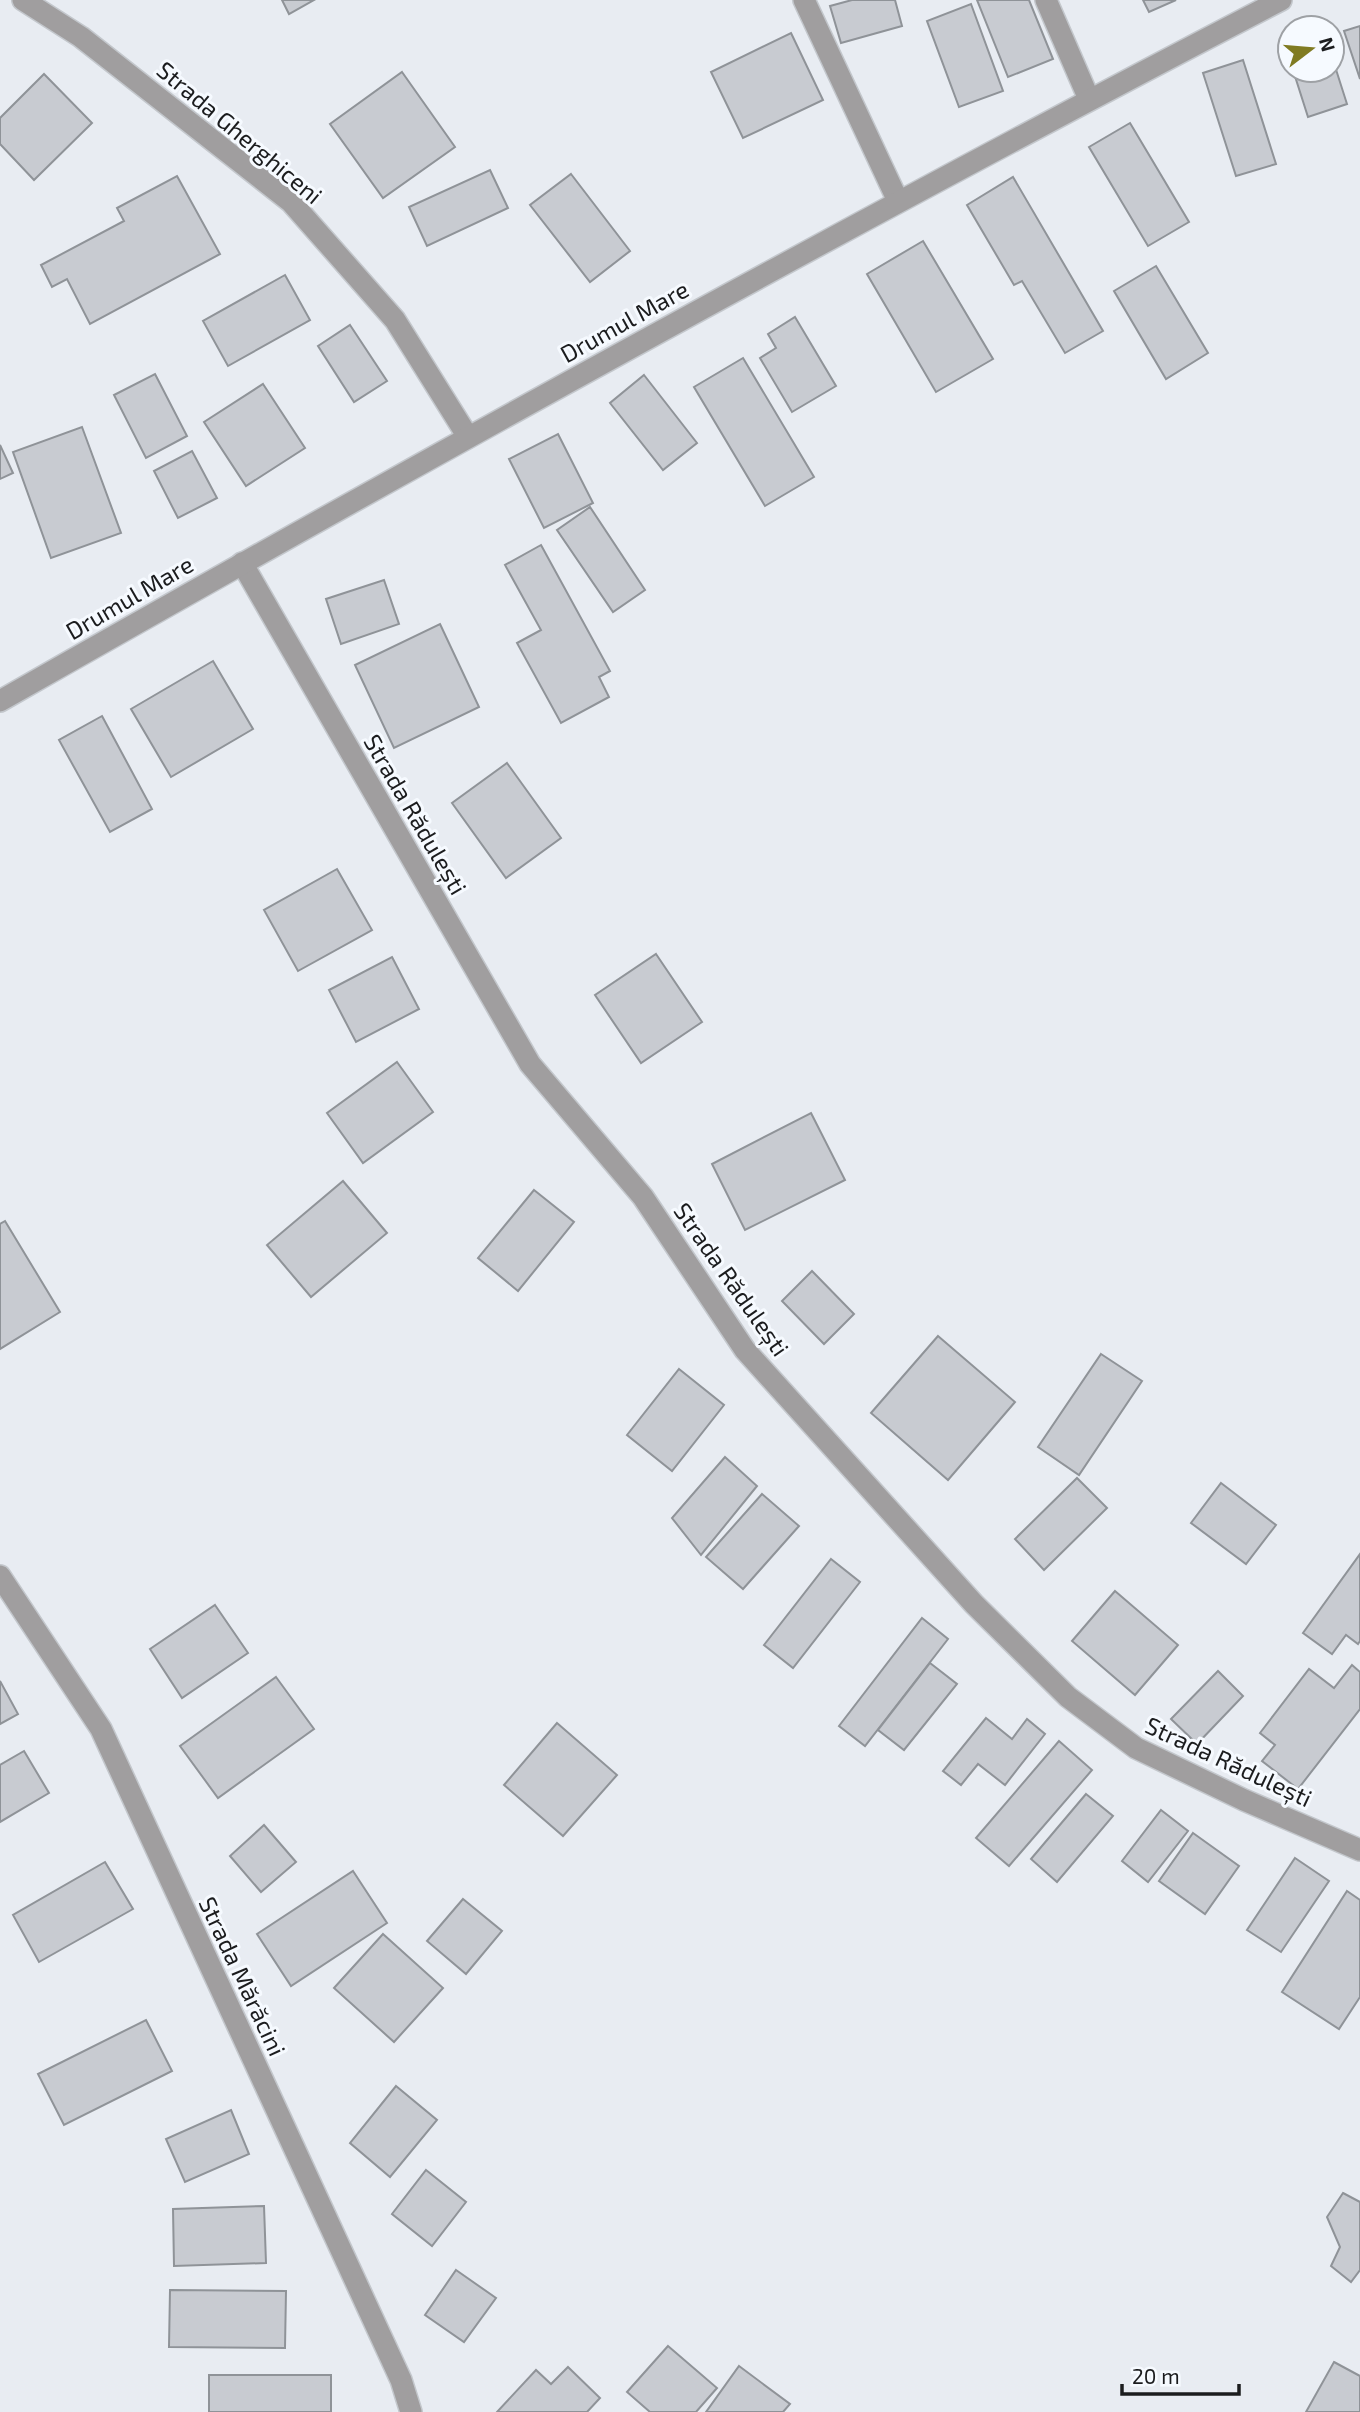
<svg xmlns="http://www.w3.org/2000/svg" width="1360" height="2412" font-family="'Exo 2',sans-serif">
	<style>
		.building { fill: #c8cbd1; stroke: #8f9398; stroke-width: 2 }
		.lines { fill: none; stroke-linecap: round; stroke-linejoin: round }
		.minor-casing { stroke: #c3c7cc; stroke-width: 24 }
		.minor { stroke: #a09e9f; stroke-width: 21 }
		.labels { text-anchor: middle; dominant-baseline: central; stroke-width: 6; stroke-linejoin: round; paint-order: stroke }
		.street-label { font-size: 24px; fill: #1b1c1e; stroke: #f6faff }
	</style>
	<rect width="100%" height="100%" fill="#e8ecf2"/>
	<g class="building">
		<path d="M282,0h32l-25,14z"/>
		<path d="M852,0h43l7,26 -61,17 -11,-37z"/>
		<path d="M977,0h52l24,59 -45,18z"/>
		<path d="M1143,0h33l-27,12z"/>
		<path d="M971,4l32,87 -44,16 -32,-86z"/>
		<path d="M1360,26v53l-16,-48z"/>
		<path d="M791,33l32,67 -80,38 -32,-66z"/>
		<path d="M1332,57l15,47 -39,13 -15,-47h39z"/>
		<path d="M1243,60l33,104 -40,12 -33,-103z"/>
		<path d="M402,72l53,75 -72,51 -53,-74z"/>
		<path d="M44,74l48,49 -58,57 -34,-36v-26z"/>
		<path d="M1130,123l59,99 -41,24 -59,-99z"/>
		<path d="M490,170l18,38 -81,38 -18,-39z"/>
		<path d="M571,174l59,77 -40,31 -60,-77z"/>
		<path d="M177,176l43,78 -130,70 -23,-45 -15,8 -11,-22 83,-44 -7,-13z"/>
		<path d="M1013,177l90,154 -38,22 -43,-72 -8,4 -47,-80z"/>
		<path d="M923,241l70,118 -57,33 -69,-118z"/>
		<path d="M1156,266l52,87 -42,26 -52,-88z"/>
		<path d="M285,275l25,45 -82,46 -25,-45z"/>
		<path d="M795,317l41,69 -44,26 -32,-54 16,-10 -8,-14z"/>
		<path d="M350,325l37,56 -33,21 -36,-56z"/>
		<path d="M743,358l71,119 -49,29 -71,-119z"/>
		<path d="M155,374l32,62 -41,22 -32,-63z"/>
		<path d="M644,375l53,68 -34,27 -53,-67z"/>
		<path d="M263,384l42,64 -59,38 -42,-64z"/>
		<path d="M82,427l39,106 -70,25 -38,-106z"/>
		<path d="M558,434l35,69 -49,25 -35,-69z"/>
		<path d="M0,445l13,28 -13,6z"/>
		<path d="M192,451l25,47 -39,20 -24,-47z"/>
		<path d="M590,507l55,83 -32,22 -56,-82z"/>
		<path d="M541,545l69,126 -11,6 10,20 -48,26 -44,-80 24,-13 -36,-65z"/>
		<path d="M384,580l15,44 -58,20 -15,-45z"/>
		<path d="M440,624l39,83 -85,41 -39,-83z"/>
		<path d="M213,661l40,68 -82,48 -40,-68z"/>
		<path d="M102,716l50,93 -42,23 -51,-92z"/>
		<path d="M507,763l54,75 -55,40 -54,-75z"/>
		<path d="M337,869l35,61 -74,41 -34,-61z"/>
		<path d="M656,954l46,68 -61,41 -46,-68z"/>
		<path d="M392,957l27,52 -63,33 -27,-52z"/>
		<path d="M397,1062l36,50 -70,51 -36,-50z"/>
		<path d="M811,1113l34,67 -100,50 -33,-66z"/>
		<path d="M343,1181l44,52 -76,64 -44,-52z"/>
		<path d="M534,1190l40,32 -56,69 -40,-33z"/>
		<path d="M5,1221l55,91 -60,37v-125z"/>
		<path d="M812,1271l42,43 -30,30 -42,-43z"/>
		<path d="M938,1336l77,66 -67,78 -77,-67z"/>
		<path d="M1101,1354l41,27 -63,94 -41,-28z"/>
		<path d="M679,1369l45,36 -52,66 -45,-36z"/>
		<path d="M725,1457l32,29 -56,69 -29,-37z"/>
		<path d="M1077,1478l30,30 -63,62 -29,-31z"/>
		<path d="M1221,1483l55,42 -30,39 -55,-41z"/>
		<path d="M762,1494l37,32 -56,63 -37,-32z"/>
		<path d="M1360,1554v87l-2,3 -12,-9 -14,19 -29,-21z"/>
		<path d="M831,1559l29,23 -67,86 -29,-23z"/>
		<path d="M1115,1591l63,54 -43,50 -63,-54z"/>
		<path d="M215,1605l33,48 -66,45 -32,-49z"/>
		<path d="M922,1618l26,21 -83,107 -26,-20z"/>
		<path d="M930,1663l27,21 -53,66 -26,-20z"/>
		<path d="M1352,1665l8,7v37l-62,80 -36,-28 13,-16 -15,-12 49,-64 25,19z"/>
		<path d="M1218,1671l25,25 -46,48 -26,-25z"/>
		<path d="M276,1677l38,52 -96,69 -38,-52z"/>
		<path d="M0,1681l18,33 -18,10z"/>
		<path d="M986,1718l26,21 15,-20 18,15 -40,51 -27,-21 -17,21 -18,-14z"/>
		<path d="M557,1723l60,52 -54,61 -59,-51z"/>
		<path d="M1059,1741l33,29 -83,96 -33,-28z"/>
		<path d="M24,1751l25,42 -49,29v-57z"/>
		<path d="M1086,1794l27,22 -56,66 -26,-23z"/>
		<path d="M1161,1810l27,21 -40,51 -26,-21z"/>
		<path d="M264,1825l32,37 -35,30 -31,-36z"/>
		<path d="M1193,1833l46,33 -34,48 -46,-33z"/>
		<path d="M1295,1858l34,23 -48,71 -34,-22z"/>
		<path d="M105,1862l28,47 -94,53 -26,-47z"/>
		<path d="M353,1871l34,52 -96,63 -34,-52z"/>
		<path d="M1347,1891l13,9v97l-21,32 -57,-37z"/>
		<path d="M463,1899l39,32 -36,43 -39,-33z"/>
		<path d="M383,1934l60,54 -49,54 -60,-54z"/>
		<path d="M146,2020l26,51 -108,54 -26,-51z"/>
		<path d="M396,2086l41,34 -47,57 -40,-34z"/>
		<path d="M231,2110l18,44 -64,28 -19,-43z"/>
		<path d="M426,2170l40,32 -34,44 -40,-32z"/>
		<path d="M1343,2193l17,9v68l-9,12 -20,-16 9,-19 -13,-30z"/>
		<path d="M264,2206l2,57 -92,3 -1,-57z"/>
		<path d="M456,2270l40,28 -32,44 -39,-27z"/>
		<path d="M170,2290l116,1 -1,57 -116,-1z"/>
		<path d="M668,2346l49,42 -21,24h-46l-23,-20z"/>
		<path d="M1334,2362l26,14v36h-54z"/>
		<path d="M739,2366l51,38 -7,8h-77z"/>
		<path d="M568,2367l32,31 -13,14h-90l39,-42 15,14z"/>
		<rect x="209" y="2375" width="122" height="37"/>
	</g>
	<g class="lines">
		<defs>
			<g id="minor">
				<path d="M23,0l58,37 210,165 104,118 73,117"/>
				<path d="M804,0l94,201"/>
				<path d="M1046,0l43,99"/>
				<path d="M242,563l288,501 113,133 102,153 229,254 94,93 68,51 108,52 116,50"/>
				<path d="M0,701c423,-241 849,-477 1281,-701"/>
				<path d="M0,1576l101,153 300,651 10,32"/>
			</g>
		</defs>
		<use href="#minor" class="minor-casing"/>
		<use href="#minor" class="minor"/>
	</g>
	<g class="labels">
		<g class="street-label">
			<text transform="translate(240 132) rotate(40)">Strada Gherghiceni</text>
			<text transform="translate(624 321) rotate(-29)">Drumul Mare</text>
			<text transform="translate(129 597) rotate(-30)">Drumul Mare</text>
			<text transform="translate(416 814) rotate(60)">Strada Rădulești</text>
			<text transform="translate(732 1279) rotate(55)">Strada Rădulești</text>
			<text transform="translate(1229 1761) rotate(25)">Strada Rădulești</text>
			<text transform="translate(243 1976) rotate(65)">Strada Mărăcini</text>
		</g>
	</g>
	<g transform="translate(1311 49) rotate(74)"><circle r="33" fill="#f6faff" stroke="#9ea1a5" stroke-width="2"/>
	<path d="M0-5L12 26L0 18L-12 26Z" fill="#807b22"/>
	<text y="-10" font-size="19" font-weight="bold" text-anchor="middle" fill="#1b1c1e">N</text>
	</g>
	<path d="M1122 2384v10h117v-10" fill="none" stroke="#1b1c1e" stroke-width="3.5"/>
	<text x="1132" y="2384" font-size="21" fill="#1b1c1e" stroke="#f6faff" stroke-width="5" paint-order="stroke">20 m</text>
</svg>
